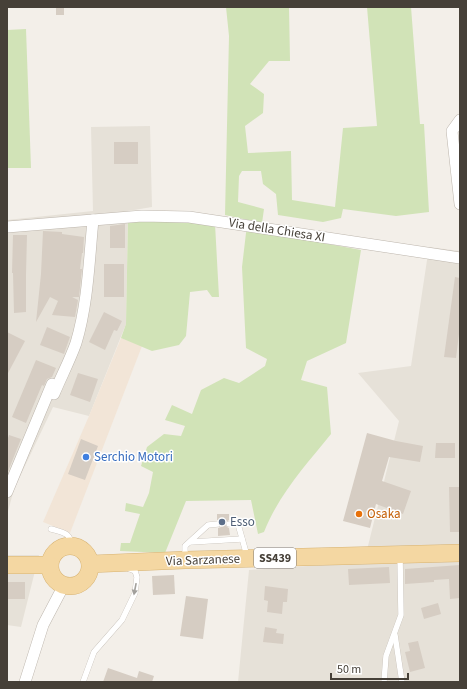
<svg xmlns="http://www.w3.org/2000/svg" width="467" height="689" font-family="'Source Sans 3',sans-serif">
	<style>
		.residential { fill: #e6e1d8 }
		.commercial { fill: #f2e5d7 }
		.green { fill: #d1e3b7 }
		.building { fill: #d6cdc3 }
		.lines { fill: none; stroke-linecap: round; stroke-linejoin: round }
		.lane-casing { stroke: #bdb6ad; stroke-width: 6 }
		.street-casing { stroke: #bdb6ad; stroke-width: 12 }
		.primary-casing { stroke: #d7b373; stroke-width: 18 }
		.lane { stroke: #fff; stroke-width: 5.5 }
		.street { stroke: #fff; stroke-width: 11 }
		.primary { stroke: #f4d7a2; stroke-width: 17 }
		.oneway { fill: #a2a09c }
		.shop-dot { fill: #3f7fe0; stroke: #fff; stroke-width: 1.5 }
		.food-dot { fill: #e8710a; stroke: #fff; stroke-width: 1.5 }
		.service-dot { fill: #5c6f8a; stroke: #fff; stroke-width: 1.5 }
		.labels { text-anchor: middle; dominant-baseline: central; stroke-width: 3; stroke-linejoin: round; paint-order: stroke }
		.shield { fill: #fff; stroke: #7e7974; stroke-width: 1 }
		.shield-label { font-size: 12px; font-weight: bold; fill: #464038 }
		.street-label { font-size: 13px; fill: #464038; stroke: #fff }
		.shop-label { font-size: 13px; fill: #366cbe; stroke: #fff; text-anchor: start }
		.food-label { font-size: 13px; fill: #c56008; stroke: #fff; text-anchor: start }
		.service-label { font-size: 13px; fill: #4e5e75; stroke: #fff; text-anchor: start }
	</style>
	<rect width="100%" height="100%" fill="#f3efe9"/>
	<g class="residential">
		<path d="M150,126l2,81 -24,4 -2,113 -37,92 -36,-9 -39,82 -7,26v-295l86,-9 -2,-84z"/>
		<path d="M429,247l31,4v431h-222l11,-112 115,-8 35,-141 -41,-48 53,-7z"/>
		<path d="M7,555h32l-18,72 -14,-2z"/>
	</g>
	<path class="commercial" d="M121,338l21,8 -72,187 -27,-11 46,-106z"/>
	<g class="green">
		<path d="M226,7h63l1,54h-21l-19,23 14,10 -1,19 -18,13 3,27 43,-2 1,49 43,7 8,-79 34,-2 -10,-119h44l9,117h4l5,88 -33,4 -53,-7 -2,9 -18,4 -45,-7 -2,-21 -13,-10 -2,-13h-19l-3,5 -1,26 26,7 -2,14 -37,-8 4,-179z"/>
		<path d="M26,29l5,139h-24v-138z"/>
		<path d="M128,219h60l27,5 4,73h-7l-5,-7 -17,2 -4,44 -7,9 -27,6 -31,-13 5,-14z"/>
		<path d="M247,229l114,21 -15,93 -39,18 -6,19 26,7 4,47c-25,31 -52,60 -67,98l-6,2 -7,-34 -65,1 -21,52 -45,-2 1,-8h9l10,-29 -15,-3 1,-8 17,4 6,-14 4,-21 -12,-6 6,-19 17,-13 17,2 4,-10 -20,-6 7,-15 20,9 9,-24 23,-12 15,5 26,-17 2,-7 -21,-11 -4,-81 4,-34z"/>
	</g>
	<g class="building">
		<rect x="56" y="7" width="8" height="8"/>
		<rect x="114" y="142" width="24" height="22"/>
		<path d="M125,224v24h-15v-22z"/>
		<path d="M43,231l19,1v2l22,3 -1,16h-1l-2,16h2l-3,28h-7l6,3 -3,17 -23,-2 6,-14 -8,-4 -14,25 5,-48z"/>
		<path d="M13,235h14l-1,40v37l-12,1 -1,-40h-1z"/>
		<rect x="104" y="264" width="20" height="33"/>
		<path d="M455,277l5,1v48l-4,32 -12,-1z"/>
		<path d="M104,312l18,9 -5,10 -3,-1 -9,20 -16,-8z"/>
		<path d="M47,327l23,10 -6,17 -24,-9z"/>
		<path d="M7,332l18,9 -18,34z"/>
		<path d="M36,360l20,8 -4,9 -5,2 -3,7 -2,-1 -16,38 -14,-6z"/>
		<path d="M78,373l20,6 -8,23 -20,-7z"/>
		<path d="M367,433l29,8 27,5 -3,16 -31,-5 -7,24 29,10 -8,23 -27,-10 -6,24 -27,-7z"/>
		<path d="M9,435l12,4 -14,35v-33z"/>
		<path d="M81,439l17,7 -13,34 -17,-6z"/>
		<path d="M436,443h19v15h-20z"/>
		<path d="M449,487h11v45h-10z"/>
		<path d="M217,514h12v6l-3,2 -1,2 2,3 2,1 1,7 -12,1v-8l3,-1 1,-3 -1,-3 -4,-1z"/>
		<path d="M460,565v33l-10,1 -1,-20 -15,1v2l-29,2v-15z"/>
		<path d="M389,567l1,16 -41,2 -1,-16z"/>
		<path d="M174,575l1,19 -22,1 -1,-19z"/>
		<rect x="7" y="582" width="18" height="17"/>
		<path d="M265,586l23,3 -1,13h-4l-1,12 -15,-2 1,-11 -4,-1z"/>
		<path d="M186,596l22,3 -5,40 -23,-3z"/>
		<path d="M438,603l3,11 -17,5 -3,-11z"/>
		<path d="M265,627l12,2 -1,4 8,1 -1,10 -20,-2z"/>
		<path d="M418,641l7,27 -15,4 -5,-20 5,-1 -2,-8z"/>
		<path d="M108,668l29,10 2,-7 15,5 -2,6h-49z"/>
	</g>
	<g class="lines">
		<defs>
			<g id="lane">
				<path d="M229,524h9l9,32"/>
				<path d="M51,529c14,4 18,3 22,18"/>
				<path d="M191,542l51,-3"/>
				<path d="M185,559v-13l23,-21 10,-1"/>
				<path d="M395,635l7,47"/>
				<path d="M83,682l11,-30 28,-32 13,-27 2,-16 -2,-6 -8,-3"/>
				<path d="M384,682l2,-26 15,-41 -1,-58"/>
			</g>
			<g id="street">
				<path d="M460,120l-8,11 8,73"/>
				<path d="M7,227l135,-11 47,1 271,41"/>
				<path d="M54,394c7,-17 16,-34 22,-51 12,-40 13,-82 17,-123"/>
				<path d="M7,492l45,-108"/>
				<path d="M25,682l18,-57 21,-40"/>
			</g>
			<g id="primary">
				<circle cx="70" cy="566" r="20"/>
				<path d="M90,564l95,-4 275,-7"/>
				<path d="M7,565h43"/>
			</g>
		</defs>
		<use href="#lane" class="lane-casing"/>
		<use href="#street" class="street-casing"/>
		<use href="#primary" class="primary-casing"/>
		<use href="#lane" class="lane"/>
		<use href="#street" class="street"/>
		<use href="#primary" class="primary"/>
	</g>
	<defs><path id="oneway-solid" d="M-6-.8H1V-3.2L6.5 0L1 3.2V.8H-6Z"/></defs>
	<use class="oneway" href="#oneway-solid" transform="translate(135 589) rotate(101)"/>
	<circle class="shop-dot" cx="86" cy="457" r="4"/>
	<circle class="food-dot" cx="359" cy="514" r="4"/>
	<circle class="service-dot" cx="222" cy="522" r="4"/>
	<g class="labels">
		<rect class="shield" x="254" y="548" width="42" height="20" rx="3"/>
		<g class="shield-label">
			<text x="275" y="558">SS439</text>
		</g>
		<g class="street-label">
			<text transform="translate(277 230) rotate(9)">Via della Chiesa XI</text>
			<text transform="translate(203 560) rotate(-2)">Via Sarzanese</text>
		</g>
		<g class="shop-label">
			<text x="94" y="457">Serchio Motori</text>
		</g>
		<g class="food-label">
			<text x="367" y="514">Osaka</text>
		</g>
		<g class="service-label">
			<text x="230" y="522">Esso</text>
		</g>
	</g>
	<rect width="467" height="689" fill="none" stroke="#464038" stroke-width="16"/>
	<path d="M331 673v6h77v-6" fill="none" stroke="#464038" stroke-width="2"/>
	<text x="337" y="673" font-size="12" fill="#464038" stroke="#ffffff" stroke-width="3" paint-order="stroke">50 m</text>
</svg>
